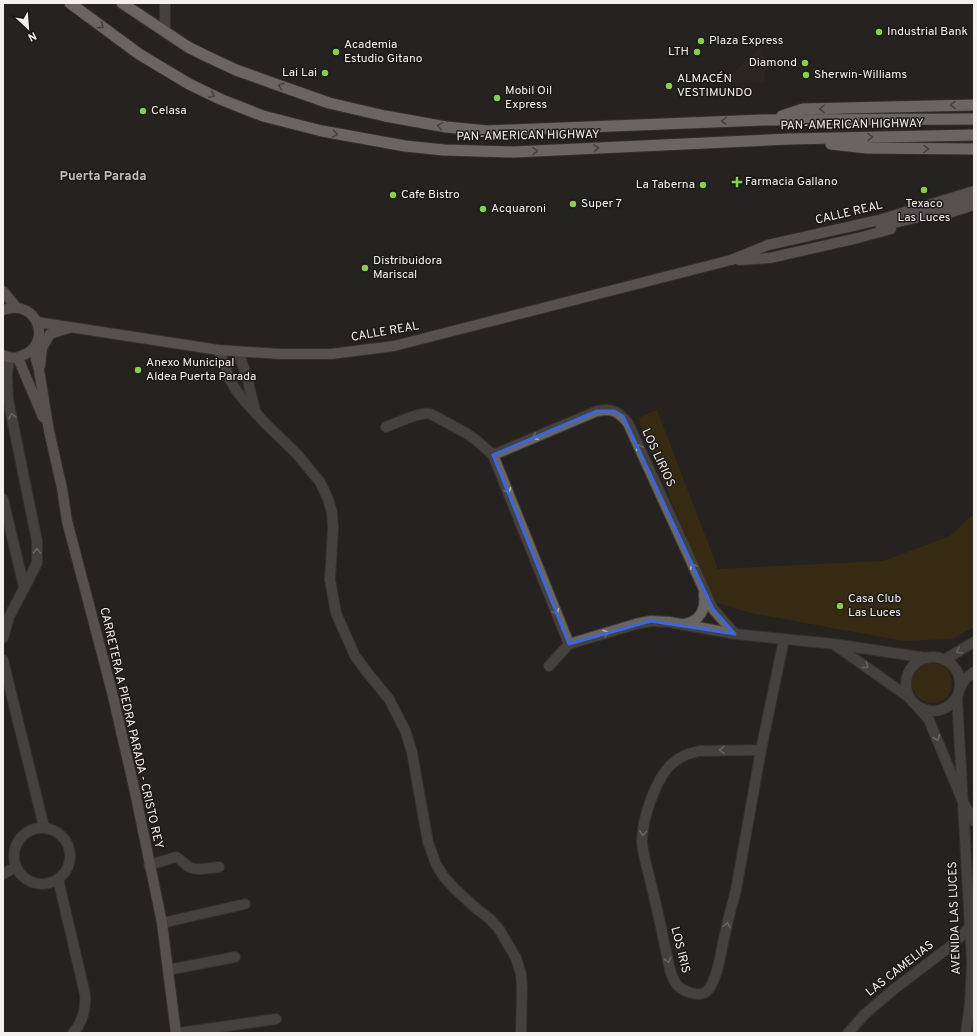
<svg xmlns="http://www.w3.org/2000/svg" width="977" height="1036" font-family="Overpass,sans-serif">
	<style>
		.built { fill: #332925 }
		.green { fill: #4c3301 }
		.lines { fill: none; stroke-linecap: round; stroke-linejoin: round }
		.minor-casing { stroke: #433f3d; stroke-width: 12 }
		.secondary-casing { stroke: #433f3d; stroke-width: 12 }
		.trunk-casing { stroke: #433f3d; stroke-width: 13 }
		.minor { stroke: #686665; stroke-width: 10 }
		.secondary { stroke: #908b8b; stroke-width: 10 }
		.trunk { stroke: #bcb6b6; stroke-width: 11 }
		.oneway { stroke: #6c6866 }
		.oneway2 { stroke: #b4b2b0 }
		.marked { fill: none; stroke: #3d66db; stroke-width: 3; stroke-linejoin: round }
		.poi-dot { fill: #85cf4c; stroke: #1d1917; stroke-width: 1.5 }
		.labels { text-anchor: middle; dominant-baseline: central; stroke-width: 3; stroke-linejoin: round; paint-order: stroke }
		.poi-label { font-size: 12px; fill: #f3f0ee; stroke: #1d1917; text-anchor: start }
		.street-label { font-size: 12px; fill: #f3f0ee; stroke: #1d1917 }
		.neighbourhood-label { font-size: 13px; font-weight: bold; fill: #c2bcba; stroke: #1d1917 }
	</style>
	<rect width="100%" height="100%" fill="#262220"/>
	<path class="built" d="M763,45l2,37h-41z"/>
	<g class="green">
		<path d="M657,410l61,159 165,-8 67,-25 24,-22v113l-22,12 -48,2 -153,-28 -33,-10 -8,-8 -8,-18 -64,-159z"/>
		<circle cx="932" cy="683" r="20"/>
	</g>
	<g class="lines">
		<defs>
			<g id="minor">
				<path d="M165,31v-28"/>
				<path d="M219,350l10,28 7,12 7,9 23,25 31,30 23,28 8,17 4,13 1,16 -3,52 6,33 19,43 12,16 22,27 16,31 7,22 5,29 11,61 8,22 8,13 11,12 23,21 12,9 9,10 17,29 5,16 1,14 -1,45"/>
				<path d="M238,351l9,26 8,34"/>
				<path d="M386,427c11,-4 34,-16 45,-13l35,19 10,7 17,15 76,189"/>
				<path d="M493,455l104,-44c15,-3 21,0 31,12l85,186 22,25"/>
				<path d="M3,499l21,88"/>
				<path d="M685,624c15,-3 21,-15 19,-30"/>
				<path d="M3,638l6,-21 21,-40 7,-14v-22l-29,-142 -1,-23 2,-19"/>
				<path d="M835,645l75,53"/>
				<circle cx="933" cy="684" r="27"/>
				<path d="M3,660l41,167"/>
				<path d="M944,660l30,-18"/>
				<path d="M549,666l20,-22 67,-20 15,-3 18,1 66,12 99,10 93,14"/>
				<path d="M960,688l5,-9 9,-7"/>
				<path d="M957,697l15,266 -2,39 -4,31"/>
				<path d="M918,707l11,13 34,82 11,19"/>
				<path d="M761,750l-62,1c-9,2 -18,5 -25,11 -18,14 -32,57 -32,80 1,14 6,28 9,42 7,28 13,57 19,86 4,13 8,19 21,23 7,2 13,2 17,-3 10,-12 13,-40 17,-56 3,-15 7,-29 11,-44l25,-140 23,-111"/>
				<circle cx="42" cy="856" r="28"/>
				<path d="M149,865l27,-8c6,3 8,7 13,10 7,4 22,1 30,0"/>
				<path d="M3,874l13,-7"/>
				<path d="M58,879l27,115c1,14 -2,28 -12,39"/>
				<path d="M162,923l83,-19"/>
				<path d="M168,970l67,-13"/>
				<path d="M178,1033l98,-14"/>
				<path d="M848,1033l17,-19 28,-24 59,-45 18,-18"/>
			</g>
			<g id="secondary">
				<path d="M949,213l25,-8"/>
				<path d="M881,226l34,-8 54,-19"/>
				<path d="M739,260l31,-2 88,-20 33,-9"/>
				<path d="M3,291l13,16"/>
				<path d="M3,310c35,-13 51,35 18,46 -6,3 -12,2 -18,-1"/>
				<path d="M37,322l182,28 61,4h51l63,-8 337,-86 37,-15 111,-25 95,-29"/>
				<path d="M33,349l6,21 10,61 13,57 5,33 45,171 23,100 27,131 14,110"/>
				<path d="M18,358l25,59"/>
				<path d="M40,366l2,-18 8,-14 19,-6"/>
			</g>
			<g id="trunk">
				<path d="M70,3l69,51 50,30 31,15 43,17 59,15 83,15 39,4 70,2 275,-13 185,-4"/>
				<path d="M122,3l66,44 16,8 32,15 39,14 54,19 56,13 61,11 42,4 24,-1 251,-10 211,-1"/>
				<path d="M782,116l21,-7 171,-4"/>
				<path d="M831,144l36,4 107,1"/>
			</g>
		</defs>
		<use href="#minor" class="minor-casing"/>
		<use href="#secondary" class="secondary-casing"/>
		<use href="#trunk" class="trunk-casing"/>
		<use href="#minor" class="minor"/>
		<use href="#secondary" class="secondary"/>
		<use href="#trunk" class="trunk"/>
	</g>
	<defs><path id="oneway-chevron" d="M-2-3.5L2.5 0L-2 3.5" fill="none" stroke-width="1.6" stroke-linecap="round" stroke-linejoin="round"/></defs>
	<g class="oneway">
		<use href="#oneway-chevron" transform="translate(101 26) rotate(37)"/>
		<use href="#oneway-chevron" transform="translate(281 86) rotate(-162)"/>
		<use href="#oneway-chevron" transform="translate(212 95) rotate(26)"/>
		<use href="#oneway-chevron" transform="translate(953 105) rotate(179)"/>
		<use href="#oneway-chevron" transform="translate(822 109) rotate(179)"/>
		<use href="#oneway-chevron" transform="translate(724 121) rotate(178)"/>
		<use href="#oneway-chevron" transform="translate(440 126) rotate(-170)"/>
		<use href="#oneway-chevron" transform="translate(335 134) rotate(10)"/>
		<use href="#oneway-chevron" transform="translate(870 137) rotate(-1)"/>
		<use href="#oneway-chevron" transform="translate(596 148) rotate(-3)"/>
		<use href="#oneway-chevron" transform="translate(926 149) rotate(1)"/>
		<use href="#oneway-chevron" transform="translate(535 151) rotate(-2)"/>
	</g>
	<g class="oneway2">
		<use href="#oneway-chevron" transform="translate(12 416) rotate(-102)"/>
		<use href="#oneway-chevron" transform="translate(535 437) rotate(157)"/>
		<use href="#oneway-chevron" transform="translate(639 447) rotate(-115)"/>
		<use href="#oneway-chevron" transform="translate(508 491) rotate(68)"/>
		<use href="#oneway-chevron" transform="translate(37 551) rotate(-88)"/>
		<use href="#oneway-chevron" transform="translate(693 566) rotate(-115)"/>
		<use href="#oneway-chevron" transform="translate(556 612) rotate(68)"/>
		<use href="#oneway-chevron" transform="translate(606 633) rotate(-17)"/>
		<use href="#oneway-chevron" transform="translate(959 651) rotate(150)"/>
		<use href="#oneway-chevron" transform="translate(866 666) rotate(36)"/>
		<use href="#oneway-chevron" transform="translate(937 738) rotate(68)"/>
		<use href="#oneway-chevron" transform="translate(722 750) rotate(179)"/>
		<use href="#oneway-chevron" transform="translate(643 833) rotate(95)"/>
		<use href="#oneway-chevron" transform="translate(727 925) rotate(-78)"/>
		<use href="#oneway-chevron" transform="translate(668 960) rotate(77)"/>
	</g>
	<path d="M0 0H977V1036H0ZM597,411h17l9,5 90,193 22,25 -84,-13 -82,23 -76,-189z" fill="#262220" fill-opacity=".55" fill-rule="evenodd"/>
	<path class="marked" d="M597,411h17l9,5 90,193 22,25 -84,-13 -82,23 -76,-189z"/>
	<g class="poi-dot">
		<circle cx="879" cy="32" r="4"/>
		<circle cx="701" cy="41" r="4"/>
		<circle cx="336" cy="52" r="4"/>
		<circle cx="697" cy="52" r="4"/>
		<circle cx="805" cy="63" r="4"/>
		<circle cx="325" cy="73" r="4"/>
		<circle cx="806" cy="75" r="4"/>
		<circle cx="669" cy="86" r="4"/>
		<circle cx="497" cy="98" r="4"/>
		<circle cx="143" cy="111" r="4"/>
		<path d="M735 176h4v4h4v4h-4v4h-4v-4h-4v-4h4z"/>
		<circle cx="703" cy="185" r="4"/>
		<circle cx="924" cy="190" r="4"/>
		<circle cx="393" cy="195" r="4"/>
		<circle cx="573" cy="204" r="4"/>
		<circle cx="483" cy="209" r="4"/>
		<circle cx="365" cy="268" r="4"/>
		<circle cx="138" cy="370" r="4"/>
		<circle cx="840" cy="606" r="4"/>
	</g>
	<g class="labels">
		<g class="poi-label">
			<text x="887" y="32">Industrial Bank</text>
			<text x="709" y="41">Plaza Express</text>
			<text x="344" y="45">Academia<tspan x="344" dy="14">Estudio Gitano</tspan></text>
			<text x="689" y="52" text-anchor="end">LTH</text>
			<text x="797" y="63" text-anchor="end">Diamond</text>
			<text x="317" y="73" text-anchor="end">Lai Lai</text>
			<text x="814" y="75">Sherwin-Williams</text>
			<text x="677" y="79">ALMACÉN<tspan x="677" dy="14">VESTIMUNDO</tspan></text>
			<text x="505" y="91">Mobil Oil<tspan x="505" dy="14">Express</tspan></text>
			<text x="151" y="111">Celasa</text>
			<text x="745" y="182">Farmacia Gallano</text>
			<text x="695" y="185" text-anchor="end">La Taberna</text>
			<text x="401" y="195">Cafe Bistro</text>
			<text x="581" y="204">Super 7</text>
			<text x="924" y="204" text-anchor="middle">Texaco<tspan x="924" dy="14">Las Luces</tspan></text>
			<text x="491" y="209">Acquaroni</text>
			<text x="373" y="261">Distribuidora<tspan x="373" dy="14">Mariscal</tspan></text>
			<text x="146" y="363">Anexo Municipal<tspan x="146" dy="14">Aldea Puerta Parada</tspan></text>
			<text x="848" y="599">Casa Club<tspan x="848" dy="14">Las Luces</tspan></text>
		</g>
		<g class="street-label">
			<text transform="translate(852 125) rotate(-1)">PAN-AMERICAN HIGHWAY</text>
			<text transform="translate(528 136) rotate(-1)">PAN-AMERICAN HIGHWAY</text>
			<text transform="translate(849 213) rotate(-13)">CALLE REAL</text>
			<text transform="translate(385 332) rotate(-10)">CALLE REAL</text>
			<text transform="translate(658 458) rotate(65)">LOS LIRIOS</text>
			<text transform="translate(131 728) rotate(77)">CARRETERA A PIEDRA PARADA - CRISTO REY</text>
			<text transform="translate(955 918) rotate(-92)">AVENIDA LAS LUCES</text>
			<text transform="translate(680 950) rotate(76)">LOS IRIS</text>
			<text transform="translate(900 969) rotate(-38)">LAS CAMELIAS</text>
		</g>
		<g class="neighbourhood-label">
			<text x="103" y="177">Puerta Parada</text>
		</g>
	</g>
	<rect width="977" height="1036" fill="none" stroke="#f3f0ee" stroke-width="8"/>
	<g transform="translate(28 28) rotate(154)" stroke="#1d1917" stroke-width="3" paint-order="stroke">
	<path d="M0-3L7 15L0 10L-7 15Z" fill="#f3f0ee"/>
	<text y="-6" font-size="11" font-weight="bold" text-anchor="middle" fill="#f3f0ee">N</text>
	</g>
</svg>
